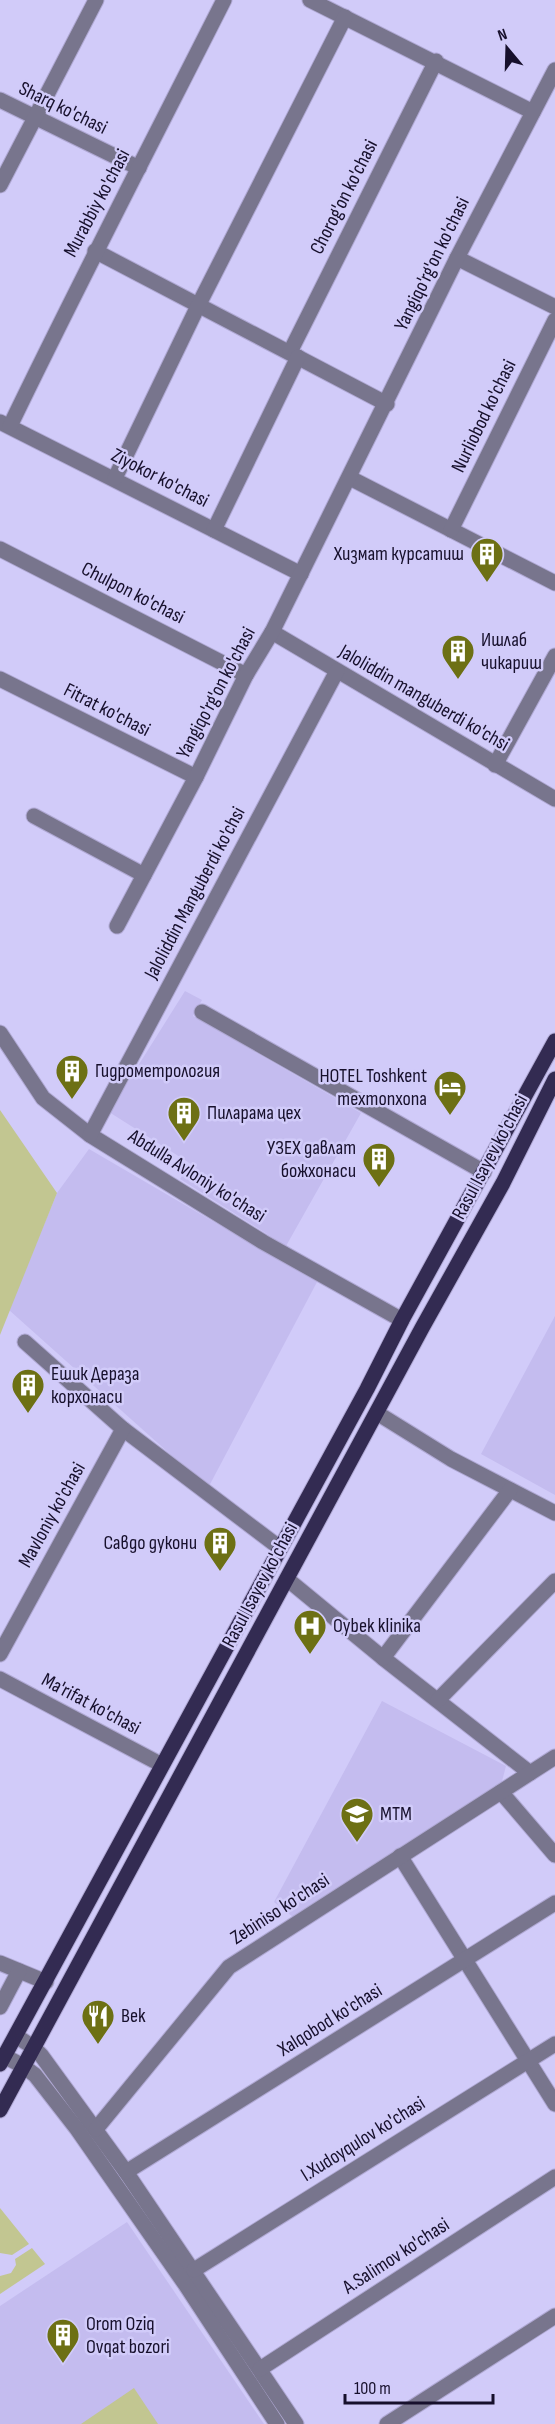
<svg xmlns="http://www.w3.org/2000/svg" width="555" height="2424" font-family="'Sofia Sans Condensed',sans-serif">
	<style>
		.built { fill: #c4bcef }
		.green { fill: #c2c691 }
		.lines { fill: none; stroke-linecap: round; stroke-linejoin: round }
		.minor-casing { stroke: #b0a9d4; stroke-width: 17 }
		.major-casing { stroke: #b0a9d4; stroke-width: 17 }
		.minor { stroke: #78758d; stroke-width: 15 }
		.major { stroke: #332b52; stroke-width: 15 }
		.labels { text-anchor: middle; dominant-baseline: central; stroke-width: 5; stroke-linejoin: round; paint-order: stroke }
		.street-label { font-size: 20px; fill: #17102c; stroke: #d1cbf9 }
		.poi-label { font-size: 20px; fill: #17102c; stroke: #d1cbf9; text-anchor: start }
	</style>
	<rect width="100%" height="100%" fill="#d1cbf9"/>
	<g class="built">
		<path d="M185,991l17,9 -9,16 168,97 -75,133 -106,-67 11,-15 -82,-52z"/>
		<path d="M89,1149l228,133 -109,206 -199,-178 48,-117z"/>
		<path d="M555,1316v179l-74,-41z"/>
		<path d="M382,1701l124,65 -5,19 -208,132 -19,-15z"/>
		<path d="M127,2222l137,202h-264v-118z"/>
	</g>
	<g class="green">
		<path d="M0,1110l57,83 -57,142z"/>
		<path d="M0,2208l29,36 -17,11 -12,-2z"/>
		<path d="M32,2248l13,16 -45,30v-18l11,-3 5,-8 -1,-6z"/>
		<path d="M134,2388l24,36h-77z"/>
	</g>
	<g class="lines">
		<defs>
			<g id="minor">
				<path d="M310,0l223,112"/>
				<path d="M0,100l139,68"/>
				<path d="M0,185l96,-185"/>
				<path d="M95,251l292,153"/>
				<path d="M457,258l98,49"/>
				<path d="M290,352l146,-291"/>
				<path d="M0,422l301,152"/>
				<path d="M10,426c69,-143 142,-284 214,-426"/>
				<path d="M115,478l83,-172 147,-289"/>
				<path d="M350,478l205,105"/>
				<path d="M214,530l84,-173"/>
				<path d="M451,530l104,-210"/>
				<path d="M0,549l246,126"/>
				<path d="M272,632l283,167"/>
				<path d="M0,679l196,98"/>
				<path d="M495,765l60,-109"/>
				<path d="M34,816l110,59"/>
				<path d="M117,926l79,-149 50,-102 26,-43 185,-374 98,-188"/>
				<path d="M202,1012l282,160"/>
				<path d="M0,1033l43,65 47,37 173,107 139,78"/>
				<path d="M90,1135l247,-464"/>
				<path d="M25,1342l98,87 157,119"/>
				<path d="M377,1413l74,46 104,54"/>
				<path d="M287,1579l96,79 147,115"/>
				<path d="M0,1654l123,-225"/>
				<path d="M383,1658l127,-168"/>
				<path d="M0,1679l162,86"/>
				<path d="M438,1700l117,-119"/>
				<path d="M501,1792l54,63"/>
				<path d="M400,1856l155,248"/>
				<path d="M0,1963l46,19"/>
				<path d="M0,2007l19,-36"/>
				<path d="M16,2036l17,11 8,8 85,117 170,252"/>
				<path d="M4,2056l19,10 12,9 42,54 108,155 92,140"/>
				<path d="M96,2129l133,-162 326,-210"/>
				<path d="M126,2172l429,-269"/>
				<path d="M194,2270l361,-226"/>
				<path d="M260,2369l295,-192"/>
				<path d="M387,2424l168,-108"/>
			</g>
			<g id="major">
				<path d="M0,2064l367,-675 35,-69 153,-279"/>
				<path d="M0,2110l422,-782 81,-145 52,-104"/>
			</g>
		</defs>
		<use href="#minor" class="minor-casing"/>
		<use href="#major" class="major-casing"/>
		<use href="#minor" class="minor"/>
		<use href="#major" class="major"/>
	</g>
	<defs>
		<symbol id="building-pin" viewBox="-11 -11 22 30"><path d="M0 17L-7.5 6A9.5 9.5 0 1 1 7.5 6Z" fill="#6d7014" stroke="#d1cbf9"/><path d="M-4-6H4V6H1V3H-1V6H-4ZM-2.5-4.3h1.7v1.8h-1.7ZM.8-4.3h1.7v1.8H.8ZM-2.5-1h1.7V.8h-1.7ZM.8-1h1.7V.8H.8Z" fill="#fff"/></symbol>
		<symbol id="hotel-pin" viewBox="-11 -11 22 30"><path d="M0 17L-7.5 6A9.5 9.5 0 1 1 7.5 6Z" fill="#6d7014" stroke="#d1cbf9"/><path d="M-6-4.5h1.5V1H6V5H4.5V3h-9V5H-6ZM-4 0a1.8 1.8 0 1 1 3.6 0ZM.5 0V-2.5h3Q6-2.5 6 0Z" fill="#fff"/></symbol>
		<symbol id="hospital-pin" viewBox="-11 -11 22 30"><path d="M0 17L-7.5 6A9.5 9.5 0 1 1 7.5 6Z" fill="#6d7014" stroke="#d1cbf9"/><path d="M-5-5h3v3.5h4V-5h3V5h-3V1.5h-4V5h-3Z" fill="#fff"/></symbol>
		<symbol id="school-pin" viewBox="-11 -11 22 30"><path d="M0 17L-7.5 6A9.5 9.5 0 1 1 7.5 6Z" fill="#6d7014" stroke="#d1cbf9"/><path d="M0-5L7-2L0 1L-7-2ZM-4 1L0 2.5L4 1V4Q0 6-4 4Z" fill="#fff"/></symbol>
		<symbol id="restaurant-pin" viewBox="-11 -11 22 30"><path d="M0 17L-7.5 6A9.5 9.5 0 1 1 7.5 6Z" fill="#6d7014" stroke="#d1cbf9"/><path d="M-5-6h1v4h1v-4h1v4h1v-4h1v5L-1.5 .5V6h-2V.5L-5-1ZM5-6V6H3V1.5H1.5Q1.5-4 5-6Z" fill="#fff"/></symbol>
	</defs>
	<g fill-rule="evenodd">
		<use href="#building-pin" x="468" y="535" width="38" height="52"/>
		<use href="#building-pin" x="439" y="632" width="38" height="52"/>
		<use href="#building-pin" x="53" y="1052" width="38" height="52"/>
		<use href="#hotel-pin" x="431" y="1068" width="38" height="52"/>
		<use href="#building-pin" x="165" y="1094" width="38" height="52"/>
		<use href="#building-pin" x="360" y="1140" width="38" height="52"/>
		<use href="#building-pin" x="9" y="1366" width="38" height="52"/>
		<use href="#building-pin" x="201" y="1524" width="38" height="52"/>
		<use href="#hospital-pin" x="291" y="1607" width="38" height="52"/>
		<use href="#school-pin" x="338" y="1795" width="38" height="52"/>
		<use href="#restaurant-pin" x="79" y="1997" width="38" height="52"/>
		<use href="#building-pin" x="44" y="2316" width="38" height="52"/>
	</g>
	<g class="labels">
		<g class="street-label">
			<text transform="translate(63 108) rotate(26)">Sharq ko'chasi</text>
			<text transform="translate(344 197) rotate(-63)">Chorog'on ko'chasi</text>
			<text transform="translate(97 203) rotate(-62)">Murabbiy ko'chasi</text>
			<text transform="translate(432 264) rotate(-64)">Yangiqo'rg'on ko'chasi</text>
			<text transform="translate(484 416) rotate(-64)">Nurliobod ko'chasi</text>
			<text transform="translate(160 478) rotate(27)">Ziyokor ko'chasi</text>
			<text transform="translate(133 593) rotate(27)">Chulpon ko'chasi</text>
			<text transform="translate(216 693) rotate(-62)">Yangiqo'rg'on ko'chasi</text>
			<text transform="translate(424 698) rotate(30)">Jaloliddin manguberdi ko'chsi</text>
			<text transform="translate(107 710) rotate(27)">Fitrat ko'chasi</text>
			<text transform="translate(195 893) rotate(-62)">Jaloliddin Manguberdi ko'chsi</text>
			<text transform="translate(490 1157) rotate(-62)">Rasul Isayev ko'chasi</text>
			<text transform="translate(197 1176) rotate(32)">Abdulla Avloniy ko'chasi</text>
			<text transform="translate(52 1515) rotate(-61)">Mavloniy ko'chasi</text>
			<text transform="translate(260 1585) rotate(-62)">Rasul Isayev ko'chasi</text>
			<text transform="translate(91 1704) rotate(28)">Ma'rifat ko'chasi</text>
			<text transform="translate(280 1909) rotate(-33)">Zebiniso ko'chasi</text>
			<text transform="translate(330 2020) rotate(-32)">Xalqobod ko'chasi</text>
			<text transform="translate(363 2139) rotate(-32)">I.Xudoyqulov ko'chasi</text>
			<text transform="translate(396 2256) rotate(-33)">A.Salimov ko'chasi</text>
		</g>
		<g class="poi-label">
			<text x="464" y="554" text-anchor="end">Хизмат курсатиш</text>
			<text x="481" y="640">Ишлаб<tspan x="481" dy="23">чикариш</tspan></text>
			<text x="95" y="1071">Гидрометрология</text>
			<text x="427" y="1076" text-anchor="end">HOTEL Toshkent<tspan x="427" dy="23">mexmonxona</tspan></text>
			<text x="207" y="1113">Пиларама цех</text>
			<text x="356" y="1148" text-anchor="end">УЗЕХ давлат<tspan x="356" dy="23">божхонаси</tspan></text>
			<text x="51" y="1374">Ешик Дераза<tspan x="51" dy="23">корхонаси</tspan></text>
			<text x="197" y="1543" text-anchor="end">Савдо дукони</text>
			<text x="333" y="1626">Oybek klinika</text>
			<text x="380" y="1814">MTM</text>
			<text x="121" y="2016">Bek</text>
			<text x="86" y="2324">Orom Oziq<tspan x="86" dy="23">Ovqat bozori</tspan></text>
		</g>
	</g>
	<g transform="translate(507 48) rotate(341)" stroke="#d1cbf9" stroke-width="4.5" paint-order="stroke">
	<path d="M0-4.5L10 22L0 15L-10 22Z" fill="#17102c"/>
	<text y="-9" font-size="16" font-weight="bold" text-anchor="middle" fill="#17102c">N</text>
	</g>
	<path d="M345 2394v9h148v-9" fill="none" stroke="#17102c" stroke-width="3"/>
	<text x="354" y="2394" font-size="18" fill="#17102c" stroke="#d1cbf9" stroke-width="4.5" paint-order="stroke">100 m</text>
</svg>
